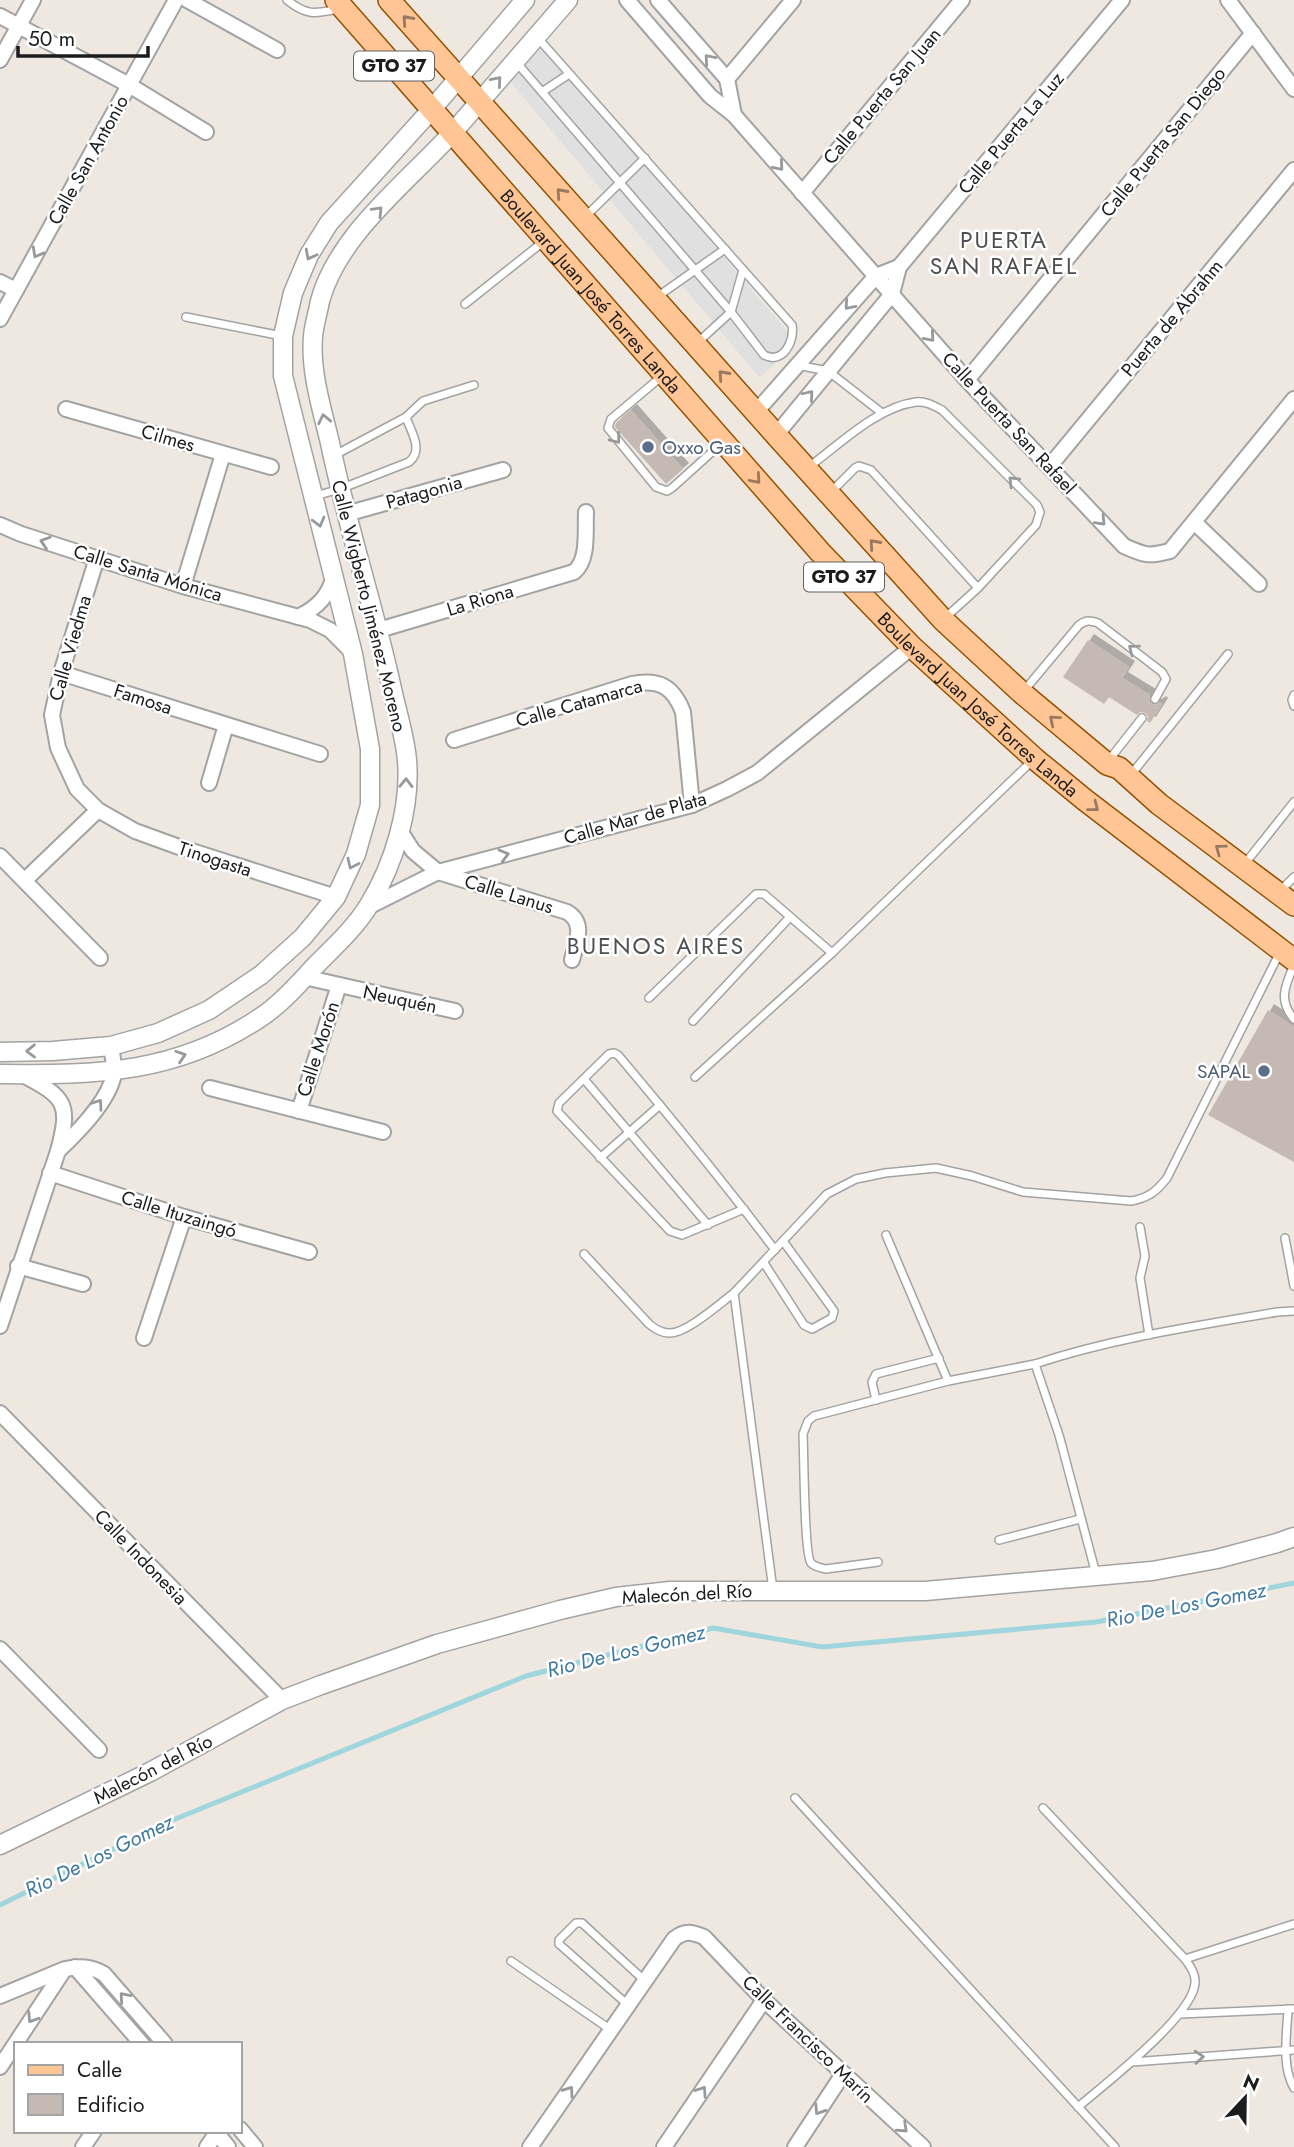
<svg xmlns="http://www.w3.org/2000/svg" width="1294" height="2147" font-family="Jost,sans-serif">
	<style>
		.parking { fill: #e0e0e0 }
		.lines { fill: none; stroke-linecap: round; stroke-linejoin: round }
		.stream { stroke: #9fd6dd; stroke-width: 5 }
		.building { fill: #c5b9b4; filter: url(#shadow) }
		.service-casing { stroke: #a3a3a3; stroke-width: 10 }
		.minor-casing { stroke: #a3a3a3; stroke-width: 18 }
		.tertiary-casing { stroke: #a3a3a3; stroke-width: 21 }
		.primary-casing { stroke: #945200; stroke-width: 24 }
		.service { stroke: #fff; stroke-width: 7 }
		.minor { stroke: #fff; stroke-width: 14 }
		.tertiary { stroke: #fff; stroke-width: 18 }
		.primary { stroke: #ffc595; stroke-width: 21 }
		.oneway { stroke: #99795f }
		.oneway2 { stroke: #999 }
		.service-dot { fill: #5c6f8a; stroke: #fff; stroke-width: 2.5 }
		.labels { text-anchor: middle; dominant-baseline: central; stroke-width: 5; stroke-linejoin: round; paint-order: stroke }
		.shield { fill: #fff; stroke: #606060; stroke-width: 2 }
		.shield-label { font-size: 18px; font-weight: bold; fill: #1c1c1c }
		.street-label { font-size: 19px; fill: #1c1c1c; stroke: #fff }
		.service-label { font-size: 19px; fill: #4e5e75; stroke: #fff; text-anchor: start }
		.water-label { font-size: 21px; font-style: italic; fill: #417a9e; stroke: #fff }
		.quarter-label { font-size: 23px; letter-spacing: 2px; fill: #4f4f4f; stroke: #fff }
	</style>
	<defs>
		<filter id="shadow"><feDropShadow dx="6" dy="-6" stdDeviation="0" flood-color="#0004"/></filter>
	</defs>
	<rect width="100%" height="100%" fill="#eee8e1"/>
	<path class="parking" d="M543,44l254,299 -37,35 -252,-299z"/>
	<g class="lines">
		<path class="stream" d="M0,1905l168,-83 358,-146 187,-48 109,19 274,-25 198,-39"/>
	</g>
	<g class="building">
		<path d="M631,410l52,59 -17,15 -51,-57 1,-4z"/>
		<path d="M1088,640l41,27 -7,11 28,17 -1,5 3,4 4,1 4,-3 2,2 -12,19 -3,-2 1,-5 -3,-3 -5,-1 -3,3 -28,-18 -5,7 -41,-27z"/>
		<path d="M1268,1010l26,17v135l-86,-47z"/>
	</g>
	<g class="lines">
		<defs>
			<g id="service">
				<path d="M287,0c20,16 28,14 51,9"/>
				<path d="M517,63l214,249 33,43c19,10 31,-14 28,-30l-255,-288"/>
				<path d="M542,92l27,-18"/>
				<path d="M585,217l60,-59"/>
				<path d="M657,297l68,-48"/>
				<path d="M465,304l78,-62"/>
				<path d="M186,317l96,19"/>
				<path d="M696,344l35,-32 12,-42"/>
				<path d="M797,365l31,6 54,42"/>
				<path d="M661,377l-50,42 -3,9 48,59 11,4 5,-3 51,-46"/>
				<path d="M406,417l17,-16 51,-16"/>
				<path d="M810,466c30,-22 67,-59 106,-64 10,-1 18,4 26,8l95,95 3,7 -4,13 -58,63 -33,30"/>
				<path d="M831,492l24,-24 4,-2 12,4 107,118"/>
				<path d="M315,496l25,-7 69,-27c15,-12 2,-30 -3,-45l-73,39"/>
				<path d="M1023,692l56,-67c7,-5 10,-5 19,-2l64,49 4,7 -11,20"/>
				<path d="M1294,695l-2,5 2,6"/>
				<path d="M1109,760l33,-42"/>
				<path d="M1130,776l98,-122"/>
				<path d="M1243,866l51,-64"/>
				<path d="M1280,891l14,-14"/>
				<path d="M1294,965c-9,21 -16,35 0,54"/>
				<path d="M649,998l107,-104h8l68,59"/>
				<path d="M693,1021l97,-104"/>
				<path d="M695,1077l137,-124 200,-192"/>
				<path d="M584,1079l124,146"/>
				<path d="M600,1158l60,-53"/>
				<path d="M744,1209l-62,26 -12,-4 -113,-120 2,-8 50,-49 5,-1 4,2c54,64 107,129 157,195"/>
				<path d="M1140,1227l5,29 -5,22 9,57"/>
				<path d="M1285,1238l9,48"/>
				<path d="M584,1254l65,70c6,5 12,9 20,9 17,1 50,-29 65,-40"/>
				<path d="M764,1263l40,62 8,4 20,-11 2,-7 -51,-70"/>
				<path d="M948,1381l87,-17"/>
				<path d="M876,1400l-4,-18 4,-8 63,-16"/>
				<path d="M999,1540l81,-21"/>
				<path d="M878,1562l-52,7c-5,-1 -11,-2 -15,-6 -7,-9 -7,-111 -8,-129l5,-13 6,-5 134,-35 -62,-146"/>
				<path d="M1096,1574l-37,-139 -24,-71c78,-26 161,-38 242,-52l17,-1"/>
				<path d="M773,1590l-39,-297 93,-99 29,-15 29,-6 51,-5 36,8 51,16 108,9c17,-3 25,-9 36,-23l113,-226"/>
				<path d="M795,1798l320,349"/>
				<path d="M1043,1808l142,151c5,7 11,15 10,24 -2,33 -91,102 -117,124"/>
				<path d="M1185,1959l109,-35"/>
				<path d="M511,1961l100,69"/>
				<path d="M628,2005l-69,-61v-4l17,-17h6l63,58"/>
				<path d="M1288,2009c-1,25 -7,56 6,79"/>
				<path d="M1180,2014l114,-5"/>
				<path d="M1132,2062l162,-12"/>
			</g>
			<g id="minor">
				<path d="M187,0l90,50"/>
				<path d="M627,0l83,96 24,19 233,265 157,166c20,9 24,11 46,5l124,-152"/>
				<path d="M658,0l69,79 7,36"/>
				<path d="M1228,0l66,89"/>
				<path d="M0,16l129,69 77,47"/>
				<path d="M0,60l33,-60"/>
				<path d="M727,79l66,-79"/>
				<path d="M802,193l160,-193"/>
				<path d="M0,282l16,8"/>
				<path d="M0,319l176,-319"/>
				<path d="M967,380l286,-347"/>
				<path d="M66,409l205,58"/>
				<path d="M756,412l120,-136 23,-9"/>
				<path d="M776,435l116,-141 7,-27 223,-267"/>
				<path d="M1049,467l245,-297"/>
				<path d="M346,514l157,-44"/>
				<path d="M1194,522l65,62"/>
				<path d="M0,525l21,9 162,52 127,34 20,10 21,21"/>
				<path d="M97,558l-36,115 -9,42 6,33 19,41 21,21 37,21 44,16 157,50"/>
				<path d="M183,586l40,-132"/>
				<path d="M298,617c19,-9 31,-21 36,-41"/>
				<path d="M379,630l195,-58c15,-12 11,-41 12,-60"/>
				<path d="M61,673l259,81"/>
				<path d="M454,740l178,-56c27,-5 41,2 51,28l9,93"/>
				<path d="M209,783l17,-58"/>
				<path d="M400,831l13,20 25,21 129,40c19,11 9,31 5,48"/>
				<path d="M0,856l100,102"/>
				<path d="M25,880l73,-70"/>
				<path d="M368,907l70,-35 254,-67 35,-16 30,-16 155,-126"/>
				<path d="M304,977l151,34"/>
				<path d="M210,1088l173,44"/>
				<path d="M299,1111l40,-126"/>
				<path d="M59,1150c19,-18 50,-49 55,-76 1,-9 -2,-19 -3,-28"/>
				<path d="M50,1173l134,44 125,35"/>
				<path d="M18,1266l65,18"/>
				<path d="M0,1326l58,-175c13,-48 7,-54 -35,-76"/>
				<path d="M144,1338l40,-121"/>
				<path d="M0,1413l282,287"/>
				<path d="M0,1649l99,101"/>
				<path d="M75,1967l67,77"/>
				<path d="M0,1996l65,-27c15,-3 26,-3 39,5l61,70"/>
				<path d="M0,2067l64,-97"/>
				<path d="M240,2129l15,18"/>
				<path d="M215,2131l13,16"/>
				<path d="M83,2147l11,-16"/>
				<path d="M207,2147l11,-16"/>
				<path d="M530,2147l144,-208c11,-9 18,-7 30,-2l60,63 159,147"/>
				<path d="M664,2147l100,-147"/>
				<path d="M795,2147l48,-73"/>
			</g>
			<g id="tertiary">
				<path d="M0,1052l53,-1 58,-5 47,-13 51,-23 52,-35 42,-38 33,-40 20,-43 14,-49v-56l-17,-95 -70,-278v-40l10,-43 16,-38 20,-32 103,-114 93,-109"/>
				<path d="M0,1074c98,1 179,0 264,-59 19,-13 36,-33 52,-50 18,-18 39,-37 53,-60 25,-41 42,-97 38,-145 -2,-23 -10,-48 -15,-71 -18,-83 -45,-163 -62,-246 -8,-34 -20,-71 -17,-107 1,-11 5,-24 7,-35 18,-67 89,-120 134,-170 38,-43 76,-87 114,-131"/>
				<path d="M0,1845l150,-73 132,-72 39,-15 116,-41 123,-34 56,-13 54,-6h255l227,-20 65,-12 60,-16 17,-6"/>
			</g>
			<g id="primary">
				<path id="s1" d="M336,0l484,552 92,95 123,112 50,41 209,160"/>
				<path d="M389,0l387,435 167,185 79,73 85,71 12,4 40,36 135,101"/>
			</g>
		</defs>
		<use href="#service" class="service-casing"/>
		<use href="#minor" class="minor-casing"/>
		<use href="#tertiary" class="tertiary-casing"/>
		<use href="#primary" class="primary-casing"/>
		<use href="#service" class="service"/>
		<use href="#minor" class="minor"/>
		<use href="#tertiary" class="tertiary"/>
		<use href="#primary" class="primary"/>
	</g>
	<defs><path id="oneway-chevron" d="M-2-3.5L2.5 0L-2 3.5" fill="none" stroke-width="1.6" stroke-linecap="round" stroke-linejoin="round" transform="scale(1.75)"/></defs>
	<g class="oneway">
		<use href="#oneway-chevron" transform="translate(407 20) rotate(-132)"/>
		<use href="#oneway-chevron" transform="translate(561 193) rotate(-132)"/>
		<use href="#oneway-chevron" transform="translate(723 375) rotate(-132)"/>
		<use href="#oneway-chevron" transform="translate(756 479) rotate(49)"/>
		<use href="#oneway-chevron" transform="translate(874 544) rotate(-132)"/>
		<use href="#oneway-chevron" transform="translate(1054 720) rotate(-140)"/>
		<use href="#oneway-chevron" transform="translate(1094 807) rotate(38)"/>
		<use href="#oneway-chevron" transform="translate(1220 849) rotate(-143)"/>
	</g>
	<g class="oneway2">
		<use href="#oneway-chevron" transform="translate(709 59) rotate(-131)"/>
		<use href="#oneway-chevron" transform="translate(497 81) rotate(-49)"/>
		<use href="#oneway-chevron" transform="translate(779 166) rotate(49)"/>
		<use href="#oneway-chevron" transform="translate(378 211) rotate(-46)"/>
		<use href="#oneway-chevron" transform="translate(37 253) rotate(119)"/>
		<use href="#oneway-chevron" transform="translate(310 255) rotate(118)"/>
		<use href="#oneway-chevron" transform="translate(849 305) rotate(131)"/>
		<use href="#oneway-chevron" transform="translate(930 337) rotate(49)"/>
		<use href="#oneway-chevron" transform="translate(809 395) rotate(-50)"/>
		<use href="#oneway-chevron" transform="translate(324 419) rotate(-102)"/>
		<use href="#oneway-chevron" transform="translate(616 439) rotate(52)"/>
		<use href="#oneway-chevron" transform="translate(1013 481) rotate(-135)"/>
		<use href="#oneway-chevron" transform="translate(1101 521) rotate(46)"/>
		<use href="#oneway-chevron" transform="translate(319 522) rotate(75)"/>
		<use href="#oneway-chevron" transform="translate(45 542) rotate(-162)"/>
		<use href="#oneway-chevron" transform="translate(1133 649) rotate(-143)"/>
		<use href="#oneway-chevron" transform="translate(406 783) rotate(-89)"/>
		<use href="#oneway-chevron" transform="translate(504 855) rotate(-15)"/>
		<use href="#oneway-chevron" transform="translate(352 864) rotate(115)"/>
		<use href="#oneway-chevron" transform="translate(31 1051) rotate(179)"/>
		<use href="#oneway-chevron" transform="translate(181 1056) rotate(-18)"/>
		<use href="#oneway-chevron" transform="translate(98 1104) rotate(-55)"/>
		<use href="#oneway-chevron" transform="translate(124 1997) rotate(-131)"/>
		<use href="#oneway-chevron" transform="translate(32 2018) rotate(123)"/>
		<use href="#oneway-chevron" transform="translate(1199 2057) rotate(-4)"/>
		<use href="#oneway-chevron" transform="translate(569 2091) rotate(-55)"/>
		<use href="#oneway-chevron" transform="translate(702 2091) rotate(-56)"/>
		<use href="#oneway-chevron" transform="translate(819 2110) rotate(123)"/>
		<use href="#oneway-chevron" transform="translate(903 2128) rotate(43)"/>
	</g>
	<g class="service-dot">
		<circle cx="648" cy="447" r="7"/>
		<circle cx="1264" cy="1071" r="7"/>
	</g>
	<g class="labels">
		<g class="shield">
			<rect x="354" y="51.5" width="80" height="29" rx="5"/>
			<rect x="804" y="562.5" width="80" height="29" rx="5"/>
		</g>
		<g class="shield-label">
			<text x="394" y="66">GTO 37</text>
			<text x="844" y="577">GTO 37</text>
		</g>
		<g class="street-label">
			<text transform="translate(882 96) rotate(-50)">Calle Puerta San Juan</text>
			<text transform="translate(1011 133) rotate(-50)">Calle Puerta La Luz</text>
			<text transform="translate(1163 142) rotate(-51)">Calle Puerta San Diego</text>
			<text transform="translate(88 160) rotate(-61)">Calle San Antonio</text>
			<text stroke="none"><textPath href="#s1" startOffset="387">Boulevard Juan José Torres Landa</textPath></text>
			<text transform="translate(1172 318) rotate(-50)">Puerta de Abrahm</text>
			<text transform="translate(1009 423) rotate(47)">Calle Puerta San Rafael</text>
			<text transform="translate(168 438) rotate(16)">Cilmes</text>
			<text transform="translate(424 492) rotate(-16)">Patagonia</text>
			<text transform="translate(148 573) rotate(17)">Calle Santa Mónica</text>
			<text transform="translate(480 600) rotate(-17)">La Riona</text>
			<text transform="translate(369 606) rotate(76)">Calle Wigberto Jiménez Moreno</text>
			<text transform="translate(70 648) rotate(-74)">Calle Viedma</text>
			<text transform="translate(143 699) rotate(18)">Famosa</text>
			<text transform="translate(579 703) rotate(-16)">Calle Catamarca</text>
			<text stroke="none"><textPath href="#s1" startOffset="954">Boulevard Juan José Torres Landa</textPath></text>
			<text transform="translate(635 818) rotate(-16)">Calle Mar de Plata</text>
			<text transform="translate(215 859) rotate(18)">Tinogasta</text>
			<text transform="translate(509 894) rotate(17)">Calle Lanus</text>
			<text transform="translate(400 999) rotate(12)">Neuquén</text>
			<text transform="translate(318 1049) rotate(-72)">Calle Morón</text>
			<text transform="translate(179 1214) rotate(17)">Calle Ituzaingó</text>
			<text transform="translate(141 1557) rotate(46)">Calle Indonesia</text>
			<text transform="translate(687 1594) rotate(-3)">Malecón del Río</text>
			<text transform="translate(153 1769) rotate(-27)">Malecón del Río</text>
			<text transform="translate(808 2039) rotate(44)">Calle Francisco Marín</text>
		</g>
		<g class="service-label">
			<text x="662" y="447">Oxxo Gas</text>
			<text x="1250" y="1071" text-anchor="end">SAPAL</text>
		</g>
		<g class="water-label">
			<text transform="translate(1186 1605) rotate(-11)">Rio De Los Gomez</text>
			<text transform="translate(626 1651) rotate(-14)">Rio De Los Gomez</text>
			<text transform="translate(99 1856) rotate(-26)">Rio De Los Gomez</text>
		</g>
		<g class="quarter-label">
			<text x="1004" y="240">PUERTA<tspan x="1004" dy="26">SAN RAFAEL</tspan></text>
			<text x="656" y="946">BUENOS AIRES</text>
		</g>
	</g>
	<rect x="14" y="2042" width="228" height="91" fill="#ffffff" stroke="#a4a4a4" stroke-width="2"/>
	<rect x="28" y="2065" width="35" height="10" fill="#ffc595" stroke="#a4a4a4" stroke-width="2"/>
	<text x="77" y="2077" font-size="21" fill="#1c1c1c">Calle</text>
	<rect x="28" y="2094" width="35" height="21" fill="#c5b9b4" stroke="#a4a4a4" stroke-width="2"/>
	<text x="77" y="2112" font-size="21" fill="#1c1c1c">Edificio</text>
	<g transform="translate(1245 2098) rotate(22)" stroke="#ffffff" stroke-width="5" paint-order="stroke">
	<path d="M0-5L12 26L0 18L-12 26Z" fill="#1c1c1c"/>
	<text y="-10" font-size="19" font-weight="bold" text-anchor="middle" fill="#1c1c1c">N</text>
	</g>
	<path d="M18 46v10h130v-10" fill="none" stroke="#1c1c1c" stroke-width="3.5"/>
	<text x="28" y="46" font-size="21" fill="#1c1c1c" stroke="#ffffff" stroke-width="5" paint-order="stroke">50 m</text>
</svg>
